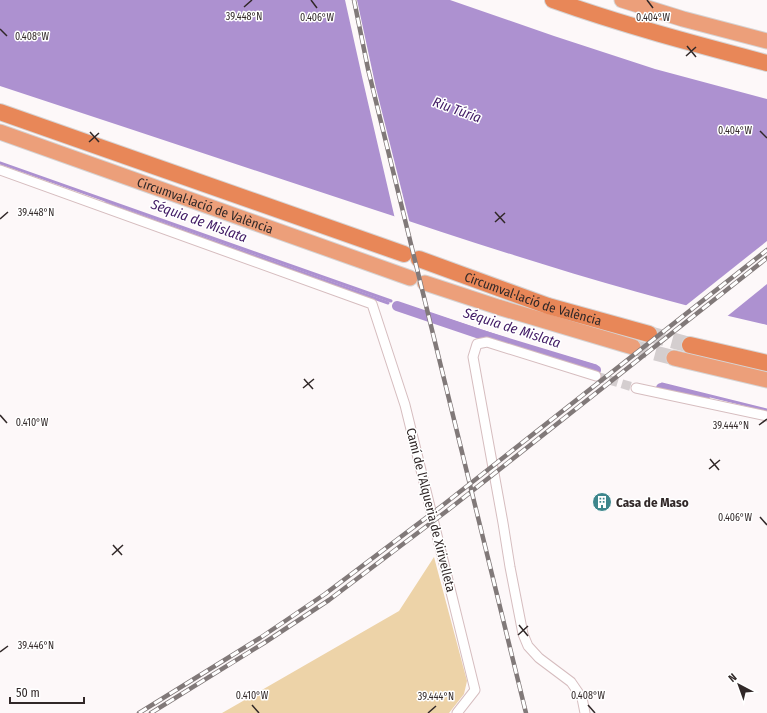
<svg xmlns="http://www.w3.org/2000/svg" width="767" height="713" font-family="'Fira Sans Condensed',sans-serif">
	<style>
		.green { fill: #edd3a8 }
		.water { fill: #ad91d0 }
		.pier { fill: #fdf8f9 }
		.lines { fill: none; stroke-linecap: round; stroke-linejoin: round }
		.stream { stroke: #ad91d0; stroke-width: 3 }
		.canal { stroke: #ad91d0; stroke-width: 10 }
		.minor-tunnel { stroke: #d4cecf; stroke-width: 9; stroke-dasharray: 9 4.5; stroke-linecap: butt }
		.trunk-tunnel { stroke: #d4cecf; stroke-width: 15; stroke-dasharray: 15 8; stroke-linecap: butt }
		.motorway-tunnel { stroke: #d4cecf; stroke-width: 16; stroke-dasharray: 16 8; stroke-linecap: butt }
		.minor-casing { stroke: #d6bdbf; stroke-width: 11 }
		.trunk-casing { stroke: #d6d4d4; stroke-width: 17 }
		.motorway-casing { stroke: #d6d4d4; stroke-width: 18 }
		.minor { stroke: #fff; stroke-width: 9 }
		.trunk { stroke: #ec9f7a; stroke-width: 15 }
		.motorway { stroke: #e88758; stroke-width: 16 }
		.rail-casing { stroke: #817979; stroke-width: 4.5 }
		.rail { stroke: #fff; stroke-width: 3; stroke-dasharray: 9; stroke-linecap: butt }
		.ticks { fill: none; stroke: #312828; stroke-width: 1.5 }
		.labels { text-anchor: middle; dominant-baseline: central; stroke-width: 3; stroke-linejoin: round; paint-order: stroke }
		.street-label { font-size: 13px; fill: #312828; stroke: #fff }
		.poi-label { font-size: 13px; font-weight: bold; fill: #312828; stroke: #fff; text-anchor: start }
		.water-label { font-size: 14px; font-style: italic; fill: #411a64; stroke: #fff }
		.ticks-label { font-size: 10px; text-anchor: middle; fill: #312828; stroke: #fff; stroke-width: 3; stroke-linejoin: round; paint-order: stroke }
	</style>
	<rect width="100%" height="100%" fill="#fdf8f9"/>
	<path class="green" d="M434,557l33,124 -3,13 -15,19h-227l177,-102z"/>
	<path class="water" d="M0,0h450l104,36 101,33 112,30v226c-134,-30 -265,-73 -395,-116 -124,-41 -248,-82 -372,-123z"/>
	<g class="pier">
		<path d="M345,0h12l19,88 34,136 -15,-5 -32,-138z"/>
		<path d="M767,241v43l-42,34 -41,-11z"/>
	</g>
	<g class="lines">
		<g class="stream">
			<path d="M0,163l391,138"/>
			<path d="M105,203l283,100"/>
			<path d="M399,304l82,27 115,35"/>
			<path d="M662,384l105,26"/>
		</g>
		<g class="canal">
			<path d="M397,306l121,41 78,23"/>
			<path d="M661,388l44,11"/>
		</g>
		<path class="minor-tunnel" d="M596,376l40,12"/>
		<path class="trunk-tunnel" d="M633,347l41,11"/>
		<path class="motorway-tunnel" d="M649,334l41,11"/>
		<defs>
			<g id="minor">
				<path d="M0,170l372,134 33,101 70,285 -18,23"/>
				<path d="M636,388l131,28"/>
				<path d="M585,713l-3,-15 -11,-16 -32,-24 -11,-12 -5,-12 -13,-67 -7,-44 -30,-166 4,-13 10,-2 109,34"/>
			</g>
			<g id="trunk">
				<path d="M622,0l61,19 84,22"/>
				<path id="s1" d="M0,132l410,146"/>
				<path d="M425,283l73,24 135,40"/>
				<path d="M674,358l93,22"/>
			</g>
			<g id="motorway">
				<path d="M553,0c70,25 142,44 214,63"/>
				<path d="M0,112l404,142"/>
				<path id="s2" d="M419,259l129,47 101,28"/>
				<path d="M690,345l77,18"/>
			</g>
		</defs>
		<use href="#minor" class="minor-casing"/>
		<use href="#trunk" class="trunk-casing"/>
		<use href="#motorway" class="motorway-casing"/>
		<use href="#minor" class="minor"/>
		<use href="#trunk" class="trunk"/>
		<use href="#motorway" class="motorway"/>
		<defs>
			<g id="rail">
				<path d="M354,0l14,69 158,644"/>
				<path d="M139,713l121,-75 65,-44 118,-89 324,-255"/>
				<path d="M151,713l113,-70 65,-43 119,-90 319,-252"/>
			</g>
		</defs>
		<use href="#rail" class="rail-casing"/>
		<use href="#rail" class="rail"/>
	</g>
	<path class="ticks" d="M311,0l6,8M647,0l6,8M244,7l8,-7M0,29l7,7M687,46l9,11M686,56l10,-9M760,131l7,7M90,132l9,10M89,142l10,-9M495,212l10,11M0,219l8,-7M495,222l10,-9M304,379l9,10M303,388l11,-9M0,415l7,8M759,425l8,-6M710,459l9,11M709,469l11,-9M760,517l7,8M113,545l9,10M112,555l11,-10M519,625l9,11M518,635l10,-9M0,652l8,-6M252,705l7,8M588,705l7,8M428,713l8,-7"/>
	<defs>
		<symbol id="building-disc" viewBox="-11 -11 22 22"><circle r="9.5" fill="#3e868c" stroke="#fff"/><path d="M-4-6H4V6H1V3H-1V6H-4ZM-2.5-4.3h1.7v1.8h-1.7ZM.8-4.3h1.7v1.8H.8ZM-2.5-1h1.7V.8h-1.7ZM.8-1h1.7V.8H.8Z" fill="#fff"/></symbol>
	</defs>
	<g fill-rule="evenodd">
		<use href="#building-disc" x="591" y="491" width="22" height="22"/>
	</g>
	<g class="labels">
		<g class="street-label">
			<text stroke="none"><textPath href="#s1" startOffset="218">Circumval·lació de València</textPath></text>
			<text stroke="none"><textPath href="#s2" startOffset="121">Circumval·lació de València</textPath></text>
			<text transform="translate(431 510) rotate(76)">Camí de l'Alqueria de Xirivelleta</text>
		</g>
		<g class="poi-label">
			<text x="616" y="502">Casa de Maso</text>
		</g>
		<g class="water-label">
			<text transform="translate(457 110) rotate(20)">Riu Túria</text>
			<text transform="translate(199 221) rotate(20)">Séquia de Mislata</text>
			<text transform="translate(512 328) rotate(18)">Séquia de Mislata</text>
		</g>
	</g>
	<g class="ticks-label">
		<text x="244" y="20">39.448°N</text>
		<text x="317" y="21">0.406°W</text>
		<text x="653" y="21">0.404°W</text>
		<text x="32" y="40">0.408°W</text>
		<text x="735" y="134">0.404°W</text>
		<text x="36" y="216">39.448°N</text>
		<text x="32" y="426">0.410°W</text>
		<text x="731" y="429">39.444°N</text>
		<text x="735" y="521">0.406°W</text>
		<text x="36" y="649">39.446°N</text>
		<text x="252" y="699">0.410°W</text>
		<text x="588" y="699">0.408°W</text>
		<text x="436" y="700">39.444°N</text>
	</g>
	<g transform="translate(739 685) rotate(319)" stroke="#ffffff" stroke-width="3" paint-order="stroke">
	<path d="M0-3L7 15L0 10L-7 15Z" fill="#312828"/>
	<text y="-6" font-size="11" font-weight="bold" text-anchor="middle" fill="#312828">N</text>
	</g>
	<path d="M10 697v6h74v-6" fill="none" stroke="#312828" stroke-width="2"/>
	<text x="16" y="697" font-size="12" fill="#312828" stroke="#ffffff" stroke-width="3" paint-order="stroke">50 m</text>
</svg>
